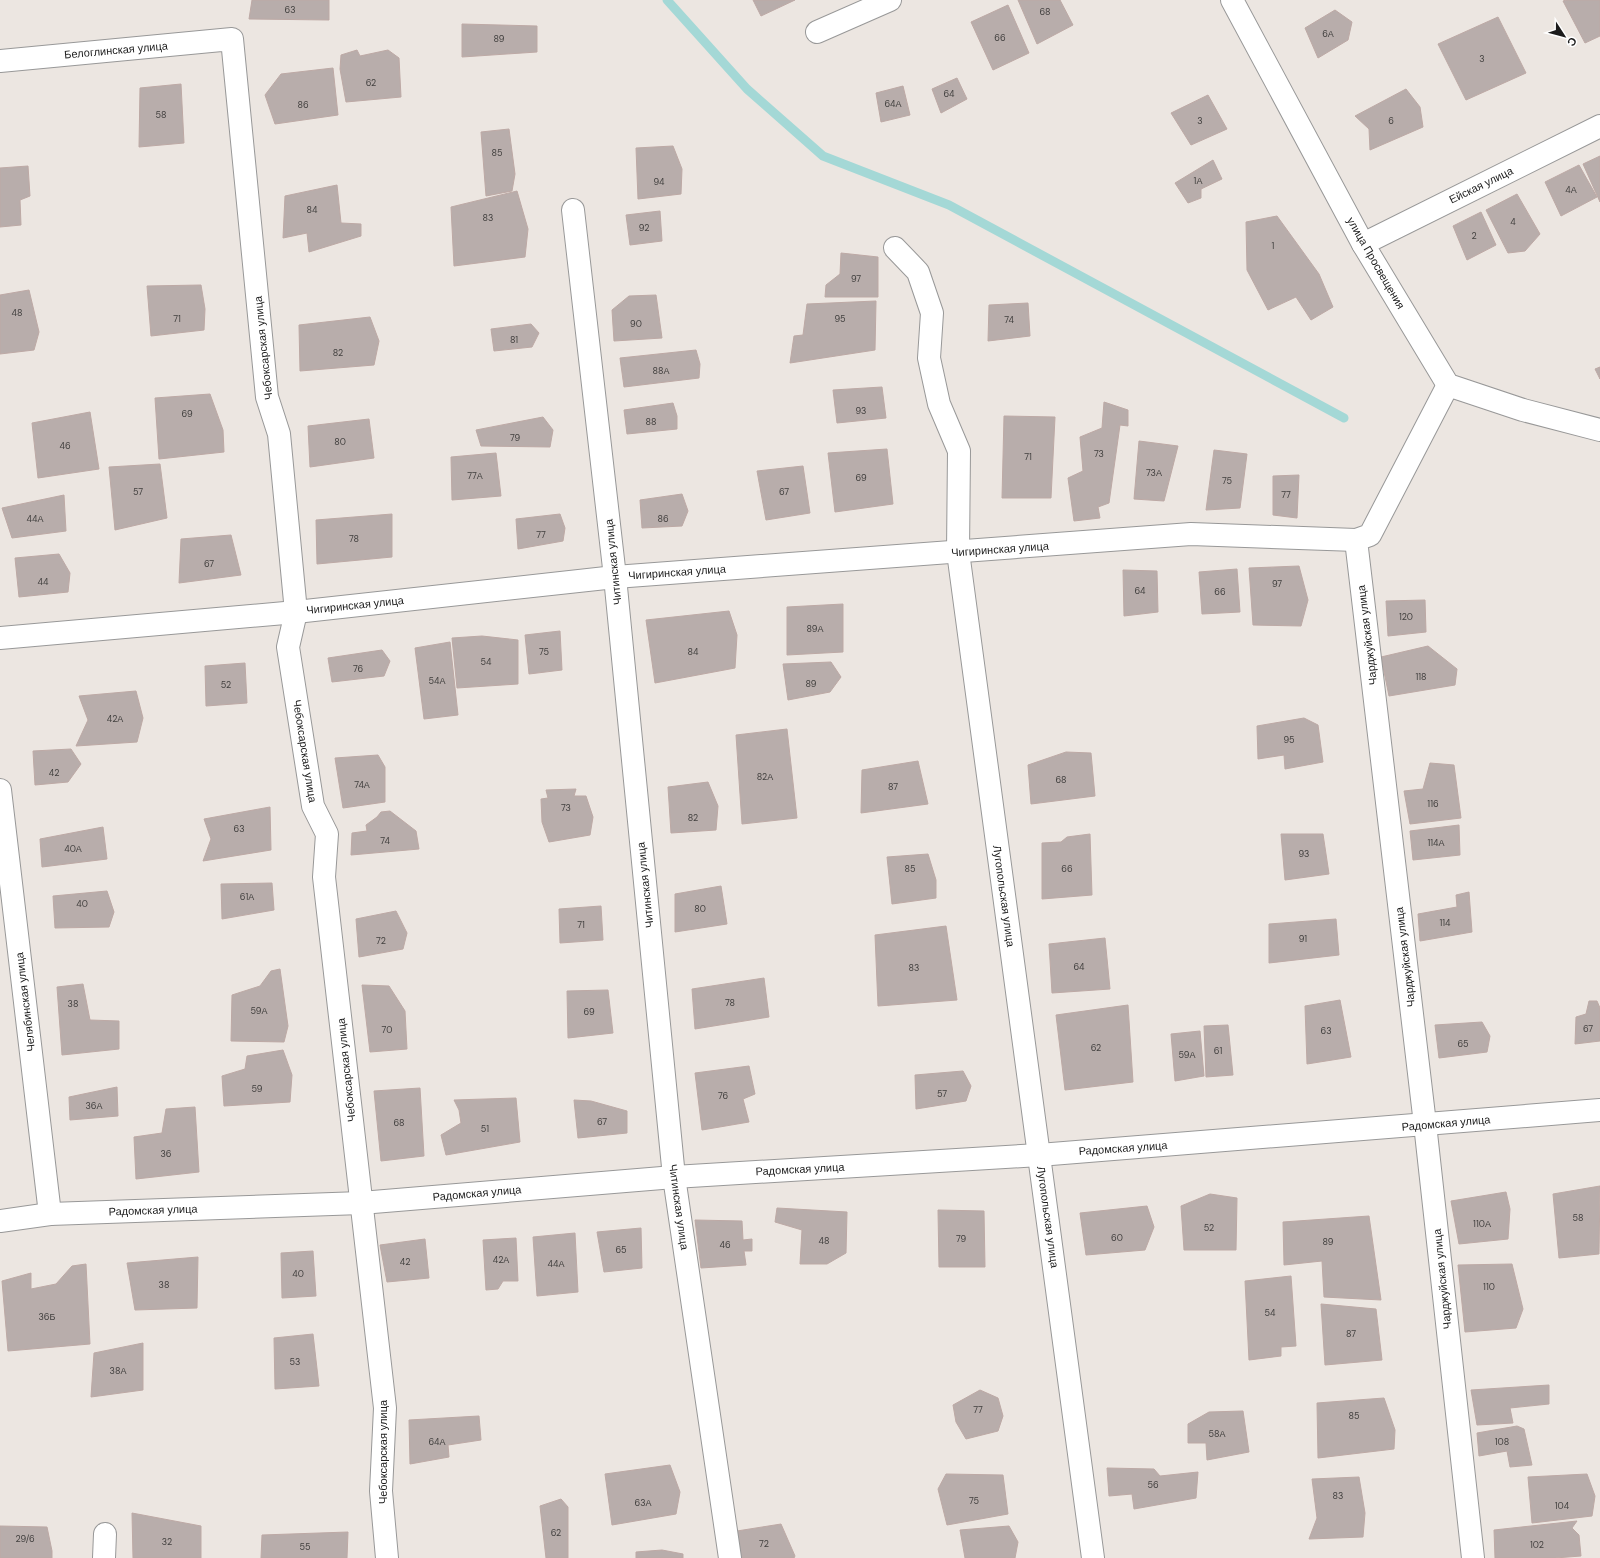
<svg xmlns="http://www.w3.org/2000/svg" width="1600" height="1558" font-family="'DM Sans',sans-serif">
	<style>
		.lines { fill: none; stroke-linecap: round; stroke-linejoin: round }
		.stream { stroke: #a4d8d6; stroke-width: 9 }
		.building { fill: #b8adab; stroke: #bda9a5 }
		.street-casing { stroke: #989898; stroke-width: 24 }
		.street { stroke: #fff; stroke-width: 22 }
		.labels { text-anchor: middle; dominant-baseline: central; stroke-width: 4; stroke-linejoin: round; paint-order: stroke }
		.number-label { font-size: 9px; fill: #42403f }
		.street-label { font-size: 11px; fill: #1b1b1b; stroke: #fff }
	</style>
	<rect width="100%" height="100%" fill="#ece6e1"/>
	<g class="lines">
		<path class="stream" d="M667,0l80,89 76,67 126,49 395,213"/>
	</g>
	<g class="building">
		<path d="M252,0h77v20l-80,-1z"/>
		<path d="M753,0h42l-34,16z"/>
		<path d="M1018,0h42l13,25 -36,19z"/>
		<path d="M1566,0h34v36l-15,7 -22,-42z"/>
		<path d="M1008,5l21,48 -36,17 -22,-48z"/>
		<path d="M1335,10l17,12 -4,18 -30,18 -13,-30z"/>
		<path d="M1498,17l28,56 -60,27 -28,-56z"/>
		<path d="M462,24l75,2v26l-75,5z"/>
		<path d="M357,50l3,6 28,-6 11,8 2,39 -55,5 -6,-33 1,-14z"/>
		<path d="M333,68l5,47 -63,9 -10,-29 16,-21z"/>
		<path d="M957,78l10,21 -26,14 -9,-24z"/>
		<path d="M181,84l3,59 -45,4 1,-59z"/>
		<path d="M903,86l7,29 -29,7 -5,-29z"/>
		<path d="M1406,89l14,18 3,20 -53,23 -1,-21 -14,-13z"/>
		<path d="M1208,95l19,34 -36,16 -20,-32z"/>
		<path d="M509,129l6,45 -3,17 -26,5 -5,-64z"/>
		<path d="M673,146l9,23 -1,25 -43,5 -2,-51z"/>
		<path d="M1600,156v46l-17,-38z"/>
		<path d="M1213,160l9,19 -21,10v9l-13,5 -13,-20z"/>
		<path d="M1579,165l18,32 -36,19 -16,-34z"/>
		<path d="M28,166l2,30 -10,4 1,25 -21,2v-59z"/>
		<path d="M337,185l4,38 20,1v12l-52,16 -2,-19 -24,5 2,-42z"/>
		<path d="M517,191l11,38 -3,28 -71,9 -3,-59z"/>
		<path d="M1517,194l23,40 -15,17 -17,2 -22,-43z"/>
		<path d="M660,211l2,30 -32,4 -4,-30z"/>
		<path d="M1481,212l15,33 -29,15 -14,-34z"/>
		<path d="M1277,216l42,58 14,33 -22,13 -15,-23 -28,13 -21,-40 -1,-48z"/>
		<path d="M841,253l37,4v40h-53l1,-12 14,-11z"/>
		<path d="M201,285l4,24 -1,21 -53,6 -4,-50z"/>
		<path d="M29,290l10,42 -5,18 -34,4v-59z"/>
		<path d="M656,295l6,43 -48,3 -2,-31 17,-14z"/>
		<path d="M876,301l-1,49 -85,13 4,-27 9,-1 4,-31z"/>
		<path d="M1028,303l2,33 -42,5 1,-36z"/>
		<path d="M370,317l9,24 -5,24 -74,6 -1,-46z"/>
		<path d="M531,324l8,9 -7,14 -38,4 -3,-22z"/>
		<path d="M696,350l4,14 -1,14 -75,9 -4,-29z"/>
		<path d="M1600,367v12l-5,-10z"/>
		<path d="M882,387l4,31 -49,5 -4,-33z"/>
		<path d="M210,394l13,36 1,22 -65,7 -4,-61z"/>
		<path d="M1104,402l24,8v16l-8,-1 -11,78 -11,4 2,11 -26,3 -6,-43 15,-7 -3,-34 22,-9z"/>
		<path d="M673,403l4,13v13l-50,5 -3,-24z"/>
		<path d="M90,412l9,57 -61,9 -6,-55z"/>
		<path d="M1004,416l51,1 -4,81h-49z"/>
		<path d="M543,417l10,13 -3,17 -69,-1 -5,-16z"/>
		<path d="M369,419l5,39 -64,9 -2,-41z"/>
		<path d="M1139,441l39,5 -14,55 -30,-2z"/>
		<path d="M887,449l6,55 -58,8 -7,-59z"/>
		<path d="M1214,450l33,4 -7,54 -34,2z"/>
		<path d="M496,453l5,43 -49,4 -1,-43z"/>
		<path d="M160,464l7,54 -52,12 -6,-63z"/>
		<path d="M803,466l7,47 -44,7 -9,-49z"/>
		<path d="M1299,475l-2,43 -24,-3v-39z"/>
		<path d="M682,494l6,17 -6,15 -40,2 -2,-28z"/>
		<path d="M64,495l2,36 -54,7 -10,-30z"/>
		<path d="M392,514v43l-75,7 -1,-44z"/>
		<path d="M560,514l5,14 -2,13 -45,8 -2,-30z"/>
		<path d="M231,535l10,40 -62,8 2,-44z"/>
		<path d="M59,554l11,19 -2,19 -49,5 -4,-39z"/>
		<path d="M1299,566l9,34 -7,26 -48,-1 -4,-57z"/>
		<path d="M1237,569l3,43 -38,2 -3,-42z"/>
		<path d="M1123,570l34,1 1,41 -34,4z"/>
		<path d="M1425,600l1,32 -38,4 -2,-35z"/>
		<path d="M843,604v48l-56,3v-48z"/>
		<path d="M729,611l8,24 -2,33 -80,15 -9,-63z"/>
		<path d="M560,631l2,39 -33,4 -4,-39z"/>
		<path d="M482,636l36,4v44l-61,4 -5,-50z"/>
		<path d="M450,642l8,73 -34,4 -9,-71z"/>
		<path d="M1428,646l29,23 -2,16 -66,11 -8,-39z"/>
		<path d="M382,650l8,11 -6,15 -52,6 -4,-24z"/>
		<path d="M831,662l10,15 -11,15 -42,8 -5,-36z"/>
		<path d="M245,663l2,40 -41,3 -1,-40z"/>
		<path d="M136,691l7,27 -6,24 -61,4 12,-26 -9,-24z"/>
		<path d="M1304,718l14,7 5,37 -38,7 -1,-14 -26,4 -1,-33z"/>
		<path d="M787,729l10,89 -55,6 -6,-89z"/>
		<path d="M71,749l10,15 -13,18 -33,3 -2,-34z"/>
		<path d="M1066,752l25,1 4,43 -64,8 -3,-39z"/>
		<path d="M378,755l7,12v35l-42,6 -8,-50z"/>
		<path d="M918,761l10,43 -67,9 1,-43z"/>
		<path d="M1430,763l24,2 7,53 -51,6 -6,-33 19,-2z"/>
		<path d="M708,782l10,24 -2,24 -45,3 -3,-46z"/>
		<path d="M576,789l-2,7h12l7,21 -3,18 -41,7 -7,-20 -1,-23 7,-1 -2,-8z"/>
		<path d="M270,807l1,43 -68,11 8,-22 -7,-20z"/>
		<path d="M390,811l26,20 3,18 -68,6 1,-22 15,-2 -1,-6 11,-8 4,-5z"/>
		<path d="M1459,825l1,30 -47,5 -3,-29z"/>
		<path d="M103,827l4,32 -65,8 -2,-28z"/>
		<path d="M1090,834l2,61 -50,4v-56l19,-1 6,-5z"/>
		<path d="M1281,834h42l6,40 -44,6z"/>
		<path d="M928,854l8,26v18l-44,6 -5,-47z"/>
		<path d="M272,883l2,27 -52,9 -1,-35z"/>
		<path d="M721,886l6,38 -52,8v-38z"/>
		<path d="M107,891l7,21 -5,15 -54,1 -2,-32z"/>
		<path d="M1469,892l3,40 -52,9 -2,-27 39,-7 -1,-12z"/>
		<path d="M601,906l2,34 -43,3 -1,-34z"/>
		<path d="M396,911l11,22 -4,16 -44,8 -3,-38z"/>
		<path d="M1336,919l3,36 -70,8v-39z"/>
		<path d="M946,926l11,74 -79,6 -3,-71z"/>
		<path d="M1105,938l5,51 -58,4 -3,-49z"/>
		<path d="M280,969l8,57 -4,16 -53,-1 1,-46 28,-9 11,-15z"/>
		<path d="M764,978l5,39 -74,12 -3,-40z"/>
		<path d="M83,984l7,36 29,1v28l-57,6 -5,-68z"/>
		<path d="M362,985l27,1 16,25 2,38 -37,3z"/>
		<path d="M608,990l5,43 -45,5 -1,-47z"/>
		<path d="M1340,1000l11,57 -44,7 -2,-58z"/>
		<path d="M1589,1001h8l3,7v33l-25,3 1,-27 10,-3z"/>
		<path d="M1128,1005l5,77 -68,8 -9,-75z"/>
		<path d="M1482,1022l8,14 -3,16 -48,6 -4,-33z"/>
		<path d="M1228,1025l5,50 -27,2 -2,-51z"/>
		<path d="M1200,1031l4,45 -29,5 -4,-47z"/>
		<path d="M283,1050l9,25 -2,27 -66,4 -2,-30 23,-7 2,-13z"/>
		<path d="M749,1066l6,28 -12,5 6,23 -47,8 -7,-57z"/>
		<path d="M963,1071l8,15 -5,15 -50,8 -1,-34z"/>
		<path d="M117,1087l1,29 -48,4 -1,-23z"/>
		<path d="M420,1088l4,68 -43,5 -7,-70z"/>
		<path d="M516,1098l4,44 -74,13 -5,-20 20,-12 -2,-13 -5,-10z"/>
		<path d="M574,1100l17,1 36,10v22l-49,5z"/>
		<path d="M195,1107l4,65 -63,7 -2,-42 28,-4 4,-24z"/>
		<path d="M1600,1186l-1,68 -40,4 -6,-64z"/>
		<path d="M1506,1192l4,17 -2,30 -49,5 -8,-43z"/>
		<path d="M1210,1194l27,4 -1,52h-52l-3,-44z"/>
		<path d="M1147,1206l7,21 -9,23 -59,5 -6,-42z"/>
		<path d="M777,1208l70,4 -1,41 -19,11h-27l2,-34 -27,-8z"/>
		<path d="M938,1210l46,1 1,56h-46z"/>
		<path d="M1369,1216l12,84 -57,-3 -2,-36 -38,4 -1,-43z"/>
		<path d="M695,1220l47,1 1,19 9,-1v12h-8l2,14 -45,3z"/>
		<path d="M641,1228l1,40 -38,4 -7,-40z"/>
		<path d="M575,1233l3,59 -41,4 -4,-59z"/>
		<path d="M516,1238l2,43h-15l-5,8 -12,1 -3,-50z"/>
		<path d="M425,1239l4,39 -42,4 -7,-37z"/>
		<path d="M313,1251l3,45 -34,2 -1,-45z"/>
		<path d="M198,1257l-1,51 -62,2 -8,-47z"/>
		<path d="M86,1264l4,80 -82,7 -6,-70 29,-8v16l25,-5 16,-18z"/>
		<path d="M1512,1264l11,45 -7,19 -51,4 -7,-67z"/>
		<path d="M1291,1276l5,70 -15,1v9l-32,4 -4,-79z"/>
		<path d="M1321,1304l55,5 6,51 -57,5z"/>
		<path d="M313,1334l6,52 -44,3 -1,-51z"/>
		<path d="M143,1343v47l-52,7 3,-44z"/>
		<path d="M1549,1385v19l-39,4 3,15 -36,2 -6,-35z"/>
		<path d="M980,1390l18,8 5,18 -5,15 -32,8 -10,-17 -3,-17z"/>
		<path d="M1384,1398l11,32 -1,19 -76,9 -1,-55z"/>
		<path d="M1243,1411l6,41 -42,8 -1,-17h-18v-19l21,-12z"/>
		<path d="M479,1416l2,24 -33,5 1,12 -39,7 -1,-44z"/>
		<path d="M1517,1426l7,3 8,36 -22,2 -3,-16 -28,5 -2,-23z"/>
		<path d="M670,1465l10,27 -4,22 -64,11 -7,-51z"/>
		<path d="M1107,1468l47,1 6,7 38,-4 -2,26 -62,11 -2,-15 -23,2z"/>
		<path d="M946,1474l57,1 5,39 -61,11 -9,-36z"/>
		<path d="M1587,1474l8,22 -3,20 -60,7 -4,-46z"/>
		<path d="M1359,1477l6,36 -2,24 -54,2 8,-21 -5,-39z"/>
		<path d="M561,1499l7,8v51h-22l-6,-52z"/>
		<path d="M132,1513l69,13v32h-68z"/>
		<path d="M1577,1521l-5,7 7,7 2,21 -26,2h-60l-1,-28z"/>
		<path d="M781,1524l14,32 -1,2h-54l-3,-27z"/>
		<path d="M0,1526l47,1 5,24v7h-52z"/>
		<path d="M1009,1526l9,16 -3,16h-50l-5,-28z"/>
		<path d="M348,1532l-1,26h-86l1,-23z"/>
		<path d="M662,1550l21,4v4h-47v-6z"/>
	</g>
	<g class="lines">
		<defs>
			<g id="street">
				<path d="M1232,0l131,244 85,141 75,25 77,20"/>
				<path d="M817,32l73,-32"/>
				<path d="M0,61l232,-22 35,358 12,37 17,178 -8,35 25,159 14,28 -3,43 61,531 -4,83 6,67"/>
				<path d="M573,210l42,367 59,600 56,381"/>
				<path d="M1363,244l237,-118"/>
				<path d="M895,248l23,24 14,41 -3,45 10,46 20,47 -1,101 135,1006"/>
				<path d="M1448,385l-78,150 -14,5 69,584 48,434"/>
				<path d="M0,638l296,-26 319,-35 576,-43 165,6"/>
				<path d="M0,790l50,424"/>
				<path d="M0,1221l50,-7 311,-11 313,-26 365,-22 561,-45"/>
				<path d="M104,1558l1,-24"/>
			</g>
		</defs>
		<use href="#street" class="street-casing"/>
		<use href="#street" class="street"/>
	</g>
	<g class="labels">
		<g class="number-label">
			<text x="290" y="10">63</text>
			<text x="1045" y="12">68</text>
			<text x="1328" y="34">6А</text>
			<text x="1000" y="38">66</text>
			<text x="499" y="39">89</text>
			<text x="1482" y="59">3</text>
			<text x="371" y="83">62</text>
			<text x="949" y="94">64</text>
			<text x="893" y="104">64А</text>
			<text x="303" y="105">86</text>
			<text x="161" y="115">58</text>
			<text x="1200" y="121">3</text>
			<text x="1391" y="121">6</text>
			<text x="497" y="153">85</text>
			<text x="1198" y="181">1А</text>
			<text x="659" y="182">94</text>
			<text x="1571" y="190">4А</text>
			<text x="312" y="210">84</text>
			<text x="488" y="218">83</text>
			<text x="1513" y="222">4</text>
			<text x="644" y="228">92</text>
			<text x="1474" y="236">2</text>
			<text x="1273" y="246">1</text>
			<text x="856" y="279">97</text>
			<text x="17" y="313">48</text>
			<text x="177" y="319">71</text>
			<text x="840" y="319">95</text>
			<text x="1009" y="320">74</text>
			<text x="636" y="324">90</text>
			<text x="514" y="340">81</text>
			<text x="338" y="353">82</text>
			<text x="661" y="371">88А</text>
			<text x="861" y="411">93</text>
			<text x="187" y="414">69</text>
			<text x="651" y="422">88</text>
			<text x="515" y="438">79</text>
			<text x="340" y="442">80</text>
			<text x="65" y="446">46</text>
			<text x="1099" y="454">73</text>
			<text x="1028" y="457">71</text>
			<text x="1154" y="473">73А</text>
			<text x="475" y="476">77А</text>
			<text x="861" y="478">69</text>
			<text x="1227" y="481">75</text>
			<text x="138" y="492">57</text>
			<text x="784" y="492">67</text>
			<text x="1286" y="495">77</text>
			<text x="35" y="519">44А</text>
			<text x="663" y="519">86</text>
			<text x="541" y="535">77</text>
			<text x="354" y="539">78</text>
			<text x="209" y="564">67</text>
			<text x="43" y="582">44</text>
			<text x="1277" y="584">97</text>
			<text x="1140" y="591">64</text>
			<text x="1220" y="592">66</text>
			<text x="1406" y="617">120</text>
			<text x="815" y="629">89А</text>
			<text x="544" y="652">75</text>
			<text x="693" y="652">84</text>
			<text x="486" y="662">54</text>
			<text x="358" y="669">76</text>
			<text x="1421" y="677">118</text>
			<text x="437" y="681">54А</text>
			<text x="811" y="684">89</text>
			<text x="226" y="685">52</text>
			<text x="115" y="719">42А</text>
			<text x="1289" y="740">95</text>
			<text x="54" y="773">42</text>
			<text x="765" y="777">82А</text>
			<text x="1061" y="780">68</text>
			<text x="362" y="785">74А</text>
			<text x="893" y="787">87</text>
			<text x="1433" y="804">116</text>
			<text x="566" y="808">73</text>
			<text x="693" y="818">82</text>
			<text x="239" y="829">63</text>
			<text x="385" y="841">74</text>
			<text x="1436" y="843">114А</text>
			<text x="73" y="849">40А</text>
			<text x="1304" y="854">93</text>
			<text x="910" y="869">85</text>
			<text x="1067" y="869">66</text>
			<text x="247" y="897">61А</text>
			<text x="82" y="904">40</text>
			<text x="700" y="909">80</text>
			<text x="1445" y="923">114</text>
			<text x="581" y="925">71</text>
			<text x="1303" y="939">91</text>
			<text x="381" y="941">72</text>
			<text x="1079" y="967">64</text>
			<text x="914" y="968">83</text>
			<text x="730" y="1003">78</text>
			<text x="73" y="1004">38</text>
			<text x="259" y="1011">59А</text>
			<text x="589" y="1012">69</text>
			<text x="1588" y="1029">67</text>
			<text x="387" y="1030">70</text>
			<text x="1326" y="1031">63</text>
			<text x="1463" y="1044">65</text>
			<text x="1096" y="1048">62</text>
			<text x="1218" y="1051">61</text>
			<text x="1187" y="1055">59А</text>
			<text x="257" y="1089">59</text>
			<text x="942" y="1094">57</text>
			<text x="723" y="1096">76</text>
			<text x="94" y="1106">36А</text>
			<text x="602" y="1122">67</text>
			<text x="399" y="1123">68</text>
			<text x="485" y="1129">51</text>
			<text x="166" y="1154">36</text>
			<text x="1578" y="1218">58</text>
			<text x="1482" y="1224">110А</text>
			<text x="1209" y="1228">52</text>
			<text x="1117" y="1238">60</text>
			<text x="961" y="1239">79</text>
			<text x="824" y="1241">48</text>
			<text x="1328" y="1242">89</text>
			<text x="725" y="1245">46</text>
			<text x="621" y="1250">65</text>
			<text x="501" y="1260">42А</text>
			<text x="405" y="1262">42</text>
			<text x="556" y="1264">44А</text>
			<text x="298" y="1274">40</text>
			<text x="164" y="1285">38</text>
			<text x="1489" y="1287">110</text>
			<text x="1270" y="1313">54</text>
			<text x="47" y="1317">36Б</text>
			<text x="1351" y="1334">87</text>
			<text x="295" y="1362">53</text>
			<text x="118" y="1371">38А</text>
			<text x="978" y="1410">77</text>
			<text x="1354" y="1416">85</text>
			<text x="1217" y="1434">58А</text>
			<text x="437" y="1442">64А</text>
			<text x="1502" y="1442">108</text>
			<text x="1153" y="1485">56</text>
			<text x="1338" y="1496">83</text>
			<text x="974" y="1501">75</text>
			<text x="643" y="1503">63А</text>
			<text x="1562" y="1506">104</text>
			<text x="556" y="1533">62</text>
			<text x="25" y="1539">29/6</text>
			<text x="167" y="1542">32</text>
			<text x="764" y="1544">72</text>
			<text x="1537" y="1545">102</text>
			<text x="305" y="1547">55</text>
		</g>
		<g class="street-label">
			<text transform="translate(116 50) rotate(-5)">Белоглинская улица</text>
			<text transform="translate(1481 185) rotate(-26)">Ейская улица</text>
			<text transform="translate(1376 263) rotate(60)">улица Просвещения</text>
			<text transform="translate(263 348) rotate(-96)">Чебоксарская улица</text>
			<text transform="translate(1000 549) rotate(-4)">Чигиринская улица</text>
			<text transform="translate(613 562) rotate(-96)">Читинская улица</text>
			<text transform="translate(677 572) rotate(-4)">Чигиринская улица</text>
			<text transform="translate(355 605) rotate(-6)">Чигиринская улица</text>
			<text transform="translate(1367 635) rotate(-97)">Чарджуйская улица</text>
			<text transform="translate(305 751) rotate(81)">Чебоксарская улица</text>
			<text transform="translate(645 885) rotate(-96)">Читинская улица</text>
			<text transform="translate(1004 896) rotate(82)">Лугопольская улица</text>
			<text transform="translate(1405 957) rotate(-97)">Чарджуйская улица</text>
			<text transform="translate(25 1002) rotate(-97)">Челябинская улица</text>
			<text transform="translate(346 1070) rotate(-96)">Чебоксарская улица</text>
			<text transform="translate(1446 1123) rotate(-5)">Радомская улица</text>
			<text transform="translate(1123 1148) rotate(-4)">Радомская улица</text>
			<text transform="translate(800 1169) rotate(-3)">Радомская улица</text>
			<text transform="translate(477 1193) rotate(-5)">Радомская улица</text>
			<text transform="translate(679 1207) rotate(82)">Читинская улица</text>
			<text transform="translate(153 1210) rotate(-2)">Радомская улица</text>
			<text transform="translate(1048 1217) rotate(82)">Лугопольская улица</text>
			<text transform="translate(1442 1279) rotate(-96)">Чарджуйская улица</text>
			<text transform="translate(383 1452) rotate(-90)">Чебоксарская улица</text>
		</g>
	</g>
	<g transform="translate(1564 36) rotate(126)" stroke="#ffffff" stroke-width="3" paint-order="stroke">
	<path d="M0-3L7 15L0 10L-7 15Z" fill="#1b1b1b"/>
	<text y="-6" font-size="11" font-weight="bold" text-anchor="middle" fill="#1b1b1b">С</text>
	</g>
</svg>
